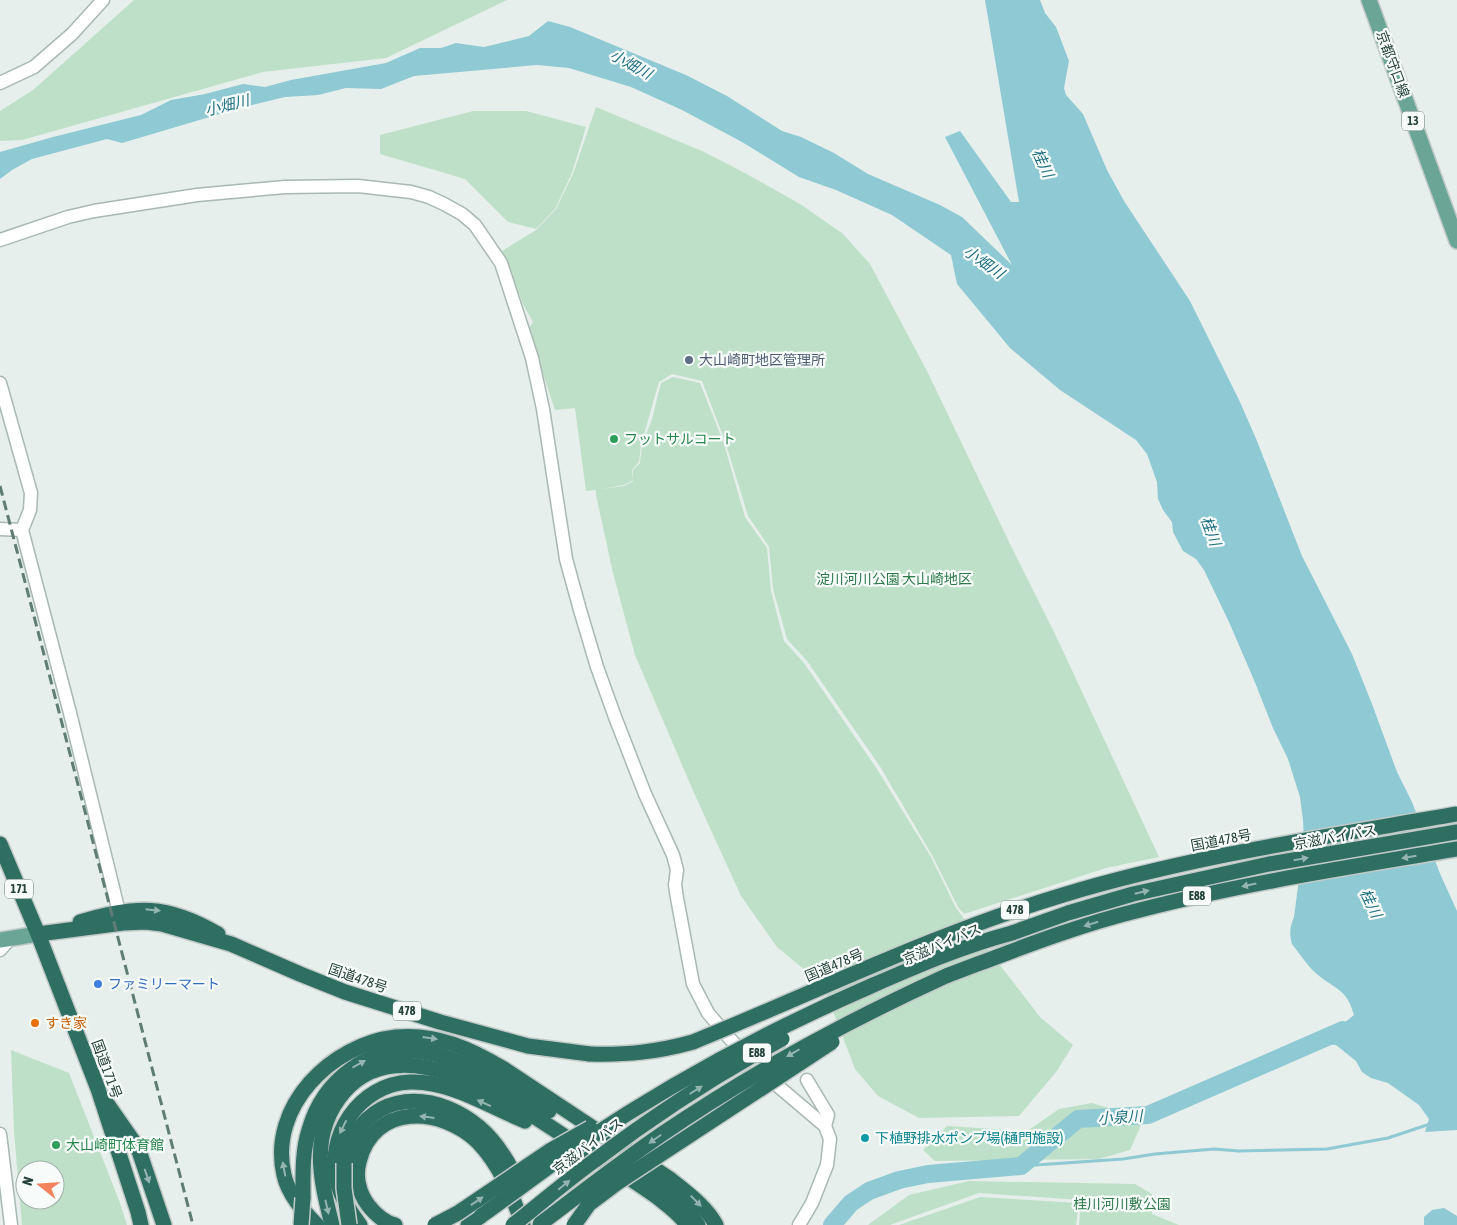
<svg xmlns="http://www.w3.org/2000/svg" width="1457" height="1225" font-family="'Asap Condensed','Noto Sans JP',sans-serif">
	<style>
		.green { fill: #bfe0c8; fill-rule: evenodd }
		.water { fill: #8ec9d4 }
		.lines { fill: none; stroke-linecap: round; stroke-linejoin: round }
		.stream { stroke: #8ec9d4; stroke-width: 3 }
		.river { stroke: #8ec9d4; stroke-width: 18 }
		.minor-casing { stroke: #a8b8b2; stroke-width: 15 }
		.major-casing { stroke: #c2cac8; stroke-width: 18 }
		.highway-casing { stroke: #c2cac8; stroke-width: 18 }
		.minor { stroke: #fff; stroke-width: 12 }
		.major { stroke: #6aa596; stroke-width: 15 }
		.highway { stroke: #2f6f62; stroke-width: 15 }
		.rail { stroke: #5f7d75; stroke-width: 3; stroke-dasharray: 10 5; stroke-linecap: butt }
		.highway-bridge-casing { stroke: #c2cac8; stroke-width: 18; stroke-linecap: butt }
		.highway-bridge { stroke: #2f6f62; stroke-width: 15 }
		.oneway { fill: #93b5ae }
		.service-dot { fill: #5c6f8a; stroke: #f7fbf9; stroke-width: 2 }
		.leisure-dot { fill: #2e9e5b; stroke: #f7fbf9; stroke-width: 2 }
		.shop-dot { fill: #3f7fe0; stroke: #f7fbf9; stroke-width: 2 }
		.food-dot { fill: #e8710a; stroke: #f7fbf9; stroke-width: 2 }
		.culture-dot { fill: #0f9aa8; stroke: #f7fbf9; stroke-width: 2 }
		.labels { text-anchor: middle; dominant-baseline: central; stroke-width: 4.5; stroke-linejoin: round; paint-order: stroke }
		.shield { fill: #f7fbf9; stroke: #637a73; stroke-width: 1 }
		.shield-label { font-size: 12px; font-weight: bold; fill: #24423a }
		.street-label { font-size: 14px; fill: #24423a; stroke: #f7fbf9 }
		.service-label { font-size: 14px; fill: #4e5e75; stroke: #f7fbf9; text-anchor: start }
		.leisure-label { font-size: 14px; fill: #27864d; stroke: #f7fbf9; text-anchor: start }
		.park-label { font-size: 14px; fill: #2d7a4b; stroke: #f7fbf9 }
		.shop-label { font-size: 14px; fill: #366cbe; stroke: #f7fbf9; text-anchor: start }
		.food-label { font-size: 14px; fill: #c56008; stroke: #f7fbf9; text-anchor: start }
		.culture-label { font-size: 14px; fill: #0d838f; stroke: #f7fbf9; text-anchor: start }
		.water-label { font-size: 15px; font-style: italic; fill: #1c6f80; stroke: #f7fbf9 }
	</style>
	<rect width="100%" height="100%" fill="#e6efeb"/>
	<g class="green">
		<path d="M134,0h373l-121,58 -123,14 -241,68 -22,1v-30l33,-21z"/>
		<path d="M596,107l106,44 43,22 55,31 42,29 28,31 57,107 83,173 46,92 103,221 -53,11 -142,46 -6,-7 -25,-50 -52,-89 -74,-107 -20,-22 -14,-50 -4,-42 -21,-31 -22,-72 -24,-63 -30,-7 -13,8 -18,63 -2,17 -7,8 1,10 -9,5 -23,4 23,-3 9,-5v-11l7,-7 2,-18 10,-26 9,-36 12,-6 27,6 24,61 21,73 22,31 4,43 13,50 20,22 73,106 54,88 25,51 84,109 33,28 -17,27 -37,44 -100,2 -41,-22 -23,-27 -32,-84 -46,-38 -36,-51 -47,-103 -59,-138 -22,-82 -17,-78v-5l-10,1 -11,-83 -20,2 -20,-60 -8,-19 6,-9 -10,-18 -21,-53 34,-21 20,-21 17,-35z"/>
		<path d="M473,111h53l60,16 -14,46 -17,36 -19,20 -28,-7 -43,-43 -85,-25v-19z"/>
		<path d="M11,1050l58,23 51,130 7,22h-105l-8,-94zM25,1170h30v30h-30z"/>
		<path d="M1092,1103l33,10 16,12 -11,25 -31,9 -164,2 -12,-11 24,-24 80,5 32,-22z"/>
		<path d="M969,1181l166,3 17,10v20l27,11h-100l2,-25 -102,-7 -89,32h-22l41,-30z"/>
		<path d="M980,1197l99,6 -3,22h-177z"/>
	</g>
	<g class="water">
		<path d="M985,0h55l5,13 11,14 13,34 -5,27 2,7 17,19 24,56 17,31 66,100 50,101 17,39 45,115 50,98 20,50 25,68 15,30 29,74 16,35v219l-32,2 4,-13 -10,-14 -31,-22 -17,-5 -9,-6 -6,-11 -20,-16 -13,-1 -3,-10 24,-11 10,-8c-7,-26 -19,-26 -36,-40 -10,-8 -18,-21 -26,-31 -3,-11 -2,-17 2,-27l10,-76 -1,-21 -3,-23 -12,-38 -15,-31 -19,-48 -25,-58 -25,-52 -8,-11 -13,-8 -10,-19 -1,-10 -9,-12 -5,-11 -1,-17 -10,-28 -11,-14 -76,-50 -50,-42 -53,-64 -6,-29 -59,-40 -56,-25 -37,-13 -57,-35 -60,-32 -51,-23 -62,-19 -32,-3 -123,11 -33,13 -35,-1 -28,7 -33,2 -45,11 -118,35 -15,-4 -75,20 -20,11 -12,9v-27l53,-15 88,-22 30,-15 34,-6 38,-10 22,3 26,-7 95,-17 34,-15h21l15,-5 28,4 45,-11 19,-15 22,6 116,48 41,21 55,35 19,6 33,16 34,21 72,31 22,12 50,48 -67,-128 15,-6 51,71h8z"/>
		<path d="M1444,1208l13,8v9h-33v-8l8,-7z"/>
	</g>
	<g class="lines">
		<path class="stream" d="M1021,1166l102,-7 32,-5 59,-5 25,2 88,-2 61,-11 42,-14"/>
		<path class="river" d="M832,1225l19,-22 18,-12 30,-11 29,-6 93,-8 57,-47 70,-4 195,-85"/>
		<defs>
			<g id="minor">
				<path d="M0,83l34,-16 38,-33 31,-34"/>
				<path d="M0,240l68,-23 26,-6 103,-16 88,-8 73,-1 53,6 18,5 15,7 18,10 13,11 26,38 31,95 11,51 23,150 14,51 17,57 18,50 30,77 28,61 4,15 -2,15 2,13 16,86 15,29 23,27 48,47 46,39 5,13 -3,26 -15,38 -13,22"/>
				<path d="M0,383l31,110 -1,17 -8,20 -22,-1"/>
				<path d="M22,530l48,183 49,199"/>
				<path d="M0,950l10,-11"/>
				<path d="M807,1080l21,35 -3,11"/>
				<path d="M0,1134l11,91"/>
			</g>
			<g id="major">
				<path d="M1369,0l88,241"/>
				<path d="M0,940l38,-6"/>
			</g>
			<g id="highway">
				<path d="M0,844l38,90 60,155 40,123 3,13"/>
				<path d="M80,922c55,-17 87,-18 138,12"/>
				<path d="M1012,933l56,-20 65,-19 136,-30 188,-32"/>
				<path d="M38,934l85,-11 23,-1 16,2 69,20 69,30 45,18 95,30 88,24 62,8"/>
				<path d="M946,976c64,-24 128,-50 194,-66 104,-27 211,-43 317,-61"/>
				<path d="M108,1105l30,43 26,77"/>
				<path d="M344,1163c3,-10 5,-20 11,-29 30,-46 86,-39 124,-7 19,16 31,37 41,60"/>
				<path d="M639,1171c23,15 44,31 59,54"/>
				<path d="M303,1198c0,-23 -1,-46 6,-68 14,-50 60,-86 114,-78 43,6 89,37 126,59"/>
				<path d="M317,1225c-14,-14 -29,-31 -33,-50 -16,-69 48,-131 112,-138 40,-4 75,12 108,32l166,110c16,13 36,27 46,46"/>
				<path d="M332,1225c-12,-48 -23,-92 12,-133 62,-72 182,20 240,57 25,16 49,31 73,48 10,8 23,17 30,28"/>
				<path d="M360,1225c-9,-12 -18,-26 -22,-40 -14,-48 21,-101 72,-103 38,-2 81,25 115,39"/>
				<path d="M395,1225c-11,-3 -20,-11 -27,-20 -9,-12 -13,-28 -9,-43 14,-59 82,-56 119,-20 22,23 34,53 45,83"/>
				<path d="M468,1225l13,-9"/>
			</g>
		</defs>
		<use href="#minor" class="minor-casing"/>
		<use href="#major" class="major-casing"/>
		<use href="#highway" class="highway-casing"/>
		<use href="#minor" class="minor"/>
		<use href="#major" class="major"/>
		<use href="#highway" class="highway"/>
		<path class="rail" d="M0,486l193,739"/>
		<defs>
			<g id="highway-bridge">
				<path d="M590,1054c37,1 67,-2 103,-12 123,-50 243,-109 370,-147 129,-39 262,-58 394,-81"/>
				<path d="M344,1163v25l5,37"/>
				<path d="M481,1216c35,-25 69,-51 104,-75 90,-60 187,-112 286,-155 46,-20 92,-40 141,-53"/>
				<path d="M540,1224c40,-30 80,-61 122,-90 90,-61 185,-113 284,-158"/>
				<path d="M301,1225l2,-27"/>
				<path d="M435,1225l23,-12 93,-63 39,-22"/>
				<path d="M513,1225c27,-21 53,-44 81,-64 59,-45 122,-86 188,-122"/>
				<path d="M574,1225l15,-21 28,-21 215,-141"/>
			</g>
		</defs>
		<use href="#highway-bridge" class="highway-bridge-casing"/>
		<use href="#highway-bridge" class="highway-bridge"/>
	</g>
	<defs><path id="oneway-solid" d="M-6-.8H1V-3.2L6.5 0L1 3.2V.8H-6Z" transform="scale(1.25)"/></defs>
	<g class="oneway">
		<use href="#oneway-solid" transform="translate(1409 857) rotate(170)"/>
		<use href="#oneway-solid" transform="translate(1301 859) rotate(-10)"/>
		<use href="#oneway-solid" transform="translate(1249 885) rotate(168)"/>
		<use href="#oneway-solid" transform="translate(1142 892) rotate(-13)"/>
		<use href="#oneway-solid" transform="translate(153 910) rotate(6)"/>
		<use href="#oneway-solid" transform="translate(1091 924) rotate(163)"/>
		<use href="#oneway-solid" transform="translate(430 1038) rotate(8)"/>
		<use href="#oneway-solid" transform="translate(793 1053) rotate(150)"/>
		<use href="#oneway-solid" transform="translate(359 1064) rotate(-29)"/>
		<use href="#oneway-solid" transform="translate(696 1090) rotate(-32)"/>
		<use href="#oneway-solid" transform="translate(484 1103) rotate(-156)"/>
		<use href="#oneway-solid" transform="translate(427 1117) rotate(-173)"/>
		<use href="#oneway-solid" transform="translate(343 1127) rotate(117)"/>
		<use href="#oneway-solid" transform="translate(655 1139) rotate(145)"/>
		<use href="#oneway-solid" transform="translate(284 1169) rotate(-100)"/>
		<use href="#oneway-solid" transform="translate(147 1176) rotate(71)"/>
		<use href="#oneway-solid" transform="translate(564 1185) rotate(-39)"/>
		<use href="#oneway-solid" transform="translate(477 1201) rotate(-34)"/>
		<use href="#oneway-solid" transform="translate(696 1201) rotate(45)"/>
		<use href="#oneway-solid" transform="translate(327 1207) rotate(77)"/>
	</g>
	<circle class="service-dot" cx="689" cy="360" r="5"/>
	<g class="leisure-dot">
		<circle cx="614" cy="439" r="5"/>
		<circle cx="56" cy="1145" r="5"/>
	</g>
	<circle class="shop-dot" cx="98" cy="984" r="5"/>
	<circle class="food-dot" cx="35" cy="1023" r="5"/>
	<circle class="culture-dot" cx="865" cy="1138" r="5"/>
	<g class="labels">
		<g class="shield">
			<rect x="1402" y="111.5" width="22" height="19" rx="4"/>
			<rect x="5" y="879.5" width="28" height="19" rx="4"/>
			<rect x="1183" y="886.5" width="28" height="19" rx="4"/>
			<rect x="1001" y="900.5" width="28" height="19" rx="4"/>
			<rect x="393" y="1001.5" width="28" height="19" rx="4"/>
			<rect x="743" y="1043.5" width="28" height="19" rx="4"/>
		</g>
		<g class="shield-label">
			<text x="1413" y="121">13</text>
			<text x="19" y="889">171</text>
			<text x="1197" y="896">E88</text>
			<text x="1015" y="910">478</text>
			<text x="407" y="1011">478</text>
			<text x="757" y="1053">E88</text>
		</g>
		<g class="street-label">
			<text transform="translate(1393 64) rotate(70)">京都守口線</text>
			<text transform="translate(1335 837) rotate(-10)">京滋バイパス</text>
			<text transform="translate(1221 840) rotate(-11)">国道478号</text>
			<text transform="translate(942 944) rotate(-23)">京滋バイパス</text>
			<text transform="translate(834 965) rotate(-23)">国道478号</text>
			<text transform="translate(358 978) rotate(19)">国道478号</text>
			<text transform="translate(107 1069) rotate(70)">国道171号</text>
			<text transform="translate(588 1146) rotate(-37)">京滋バイパス</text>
		</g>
		<g class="service-label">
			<text x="699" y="360">大山崎町地区管理所</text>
		</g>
		<g class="leisure-label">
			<text x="624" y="439">フットサルコート</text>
			<text x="66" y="1145">大山崎町体育館</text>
		</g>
		<g class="park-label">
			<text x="894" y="579">淀川河川公園 大山崎地区</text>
			<text x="1122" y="1204">桂川河川敷公園</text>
		</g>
		<g class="shop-label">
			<text x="108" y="984">ファミリーマート</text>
		</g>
		<g class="food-label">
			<text x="45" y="1023">すき家</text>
		</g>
		<g class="culture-label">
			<text x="875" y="1138">下植野排水ポンプ場(樋門施設)</text>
		</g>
		<g class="water-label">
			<text transform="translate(631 64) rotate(29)">小畑川</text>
			<text transform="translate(227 105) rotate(-14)">小畑川</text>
			<text transform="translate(1043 163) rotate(65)">桂川</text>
			<text transform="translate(984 262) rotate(35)">小畑川</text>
			<text transform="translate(1211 531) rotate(69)">桂川</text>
			<text transform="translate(1371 903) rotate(64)">桂川</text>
			<text transform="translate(1120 1117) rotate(-4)">小泉川</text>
		</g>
	</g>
	<g transform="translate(40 1185) rotate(287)"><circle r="24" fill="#f7fbf9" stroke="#a3b1ad"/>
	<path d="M0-4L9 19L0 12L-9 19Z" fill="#f4845f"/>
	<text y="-8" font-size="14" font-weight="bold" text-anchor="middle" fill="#24423a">N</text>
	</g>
</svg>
